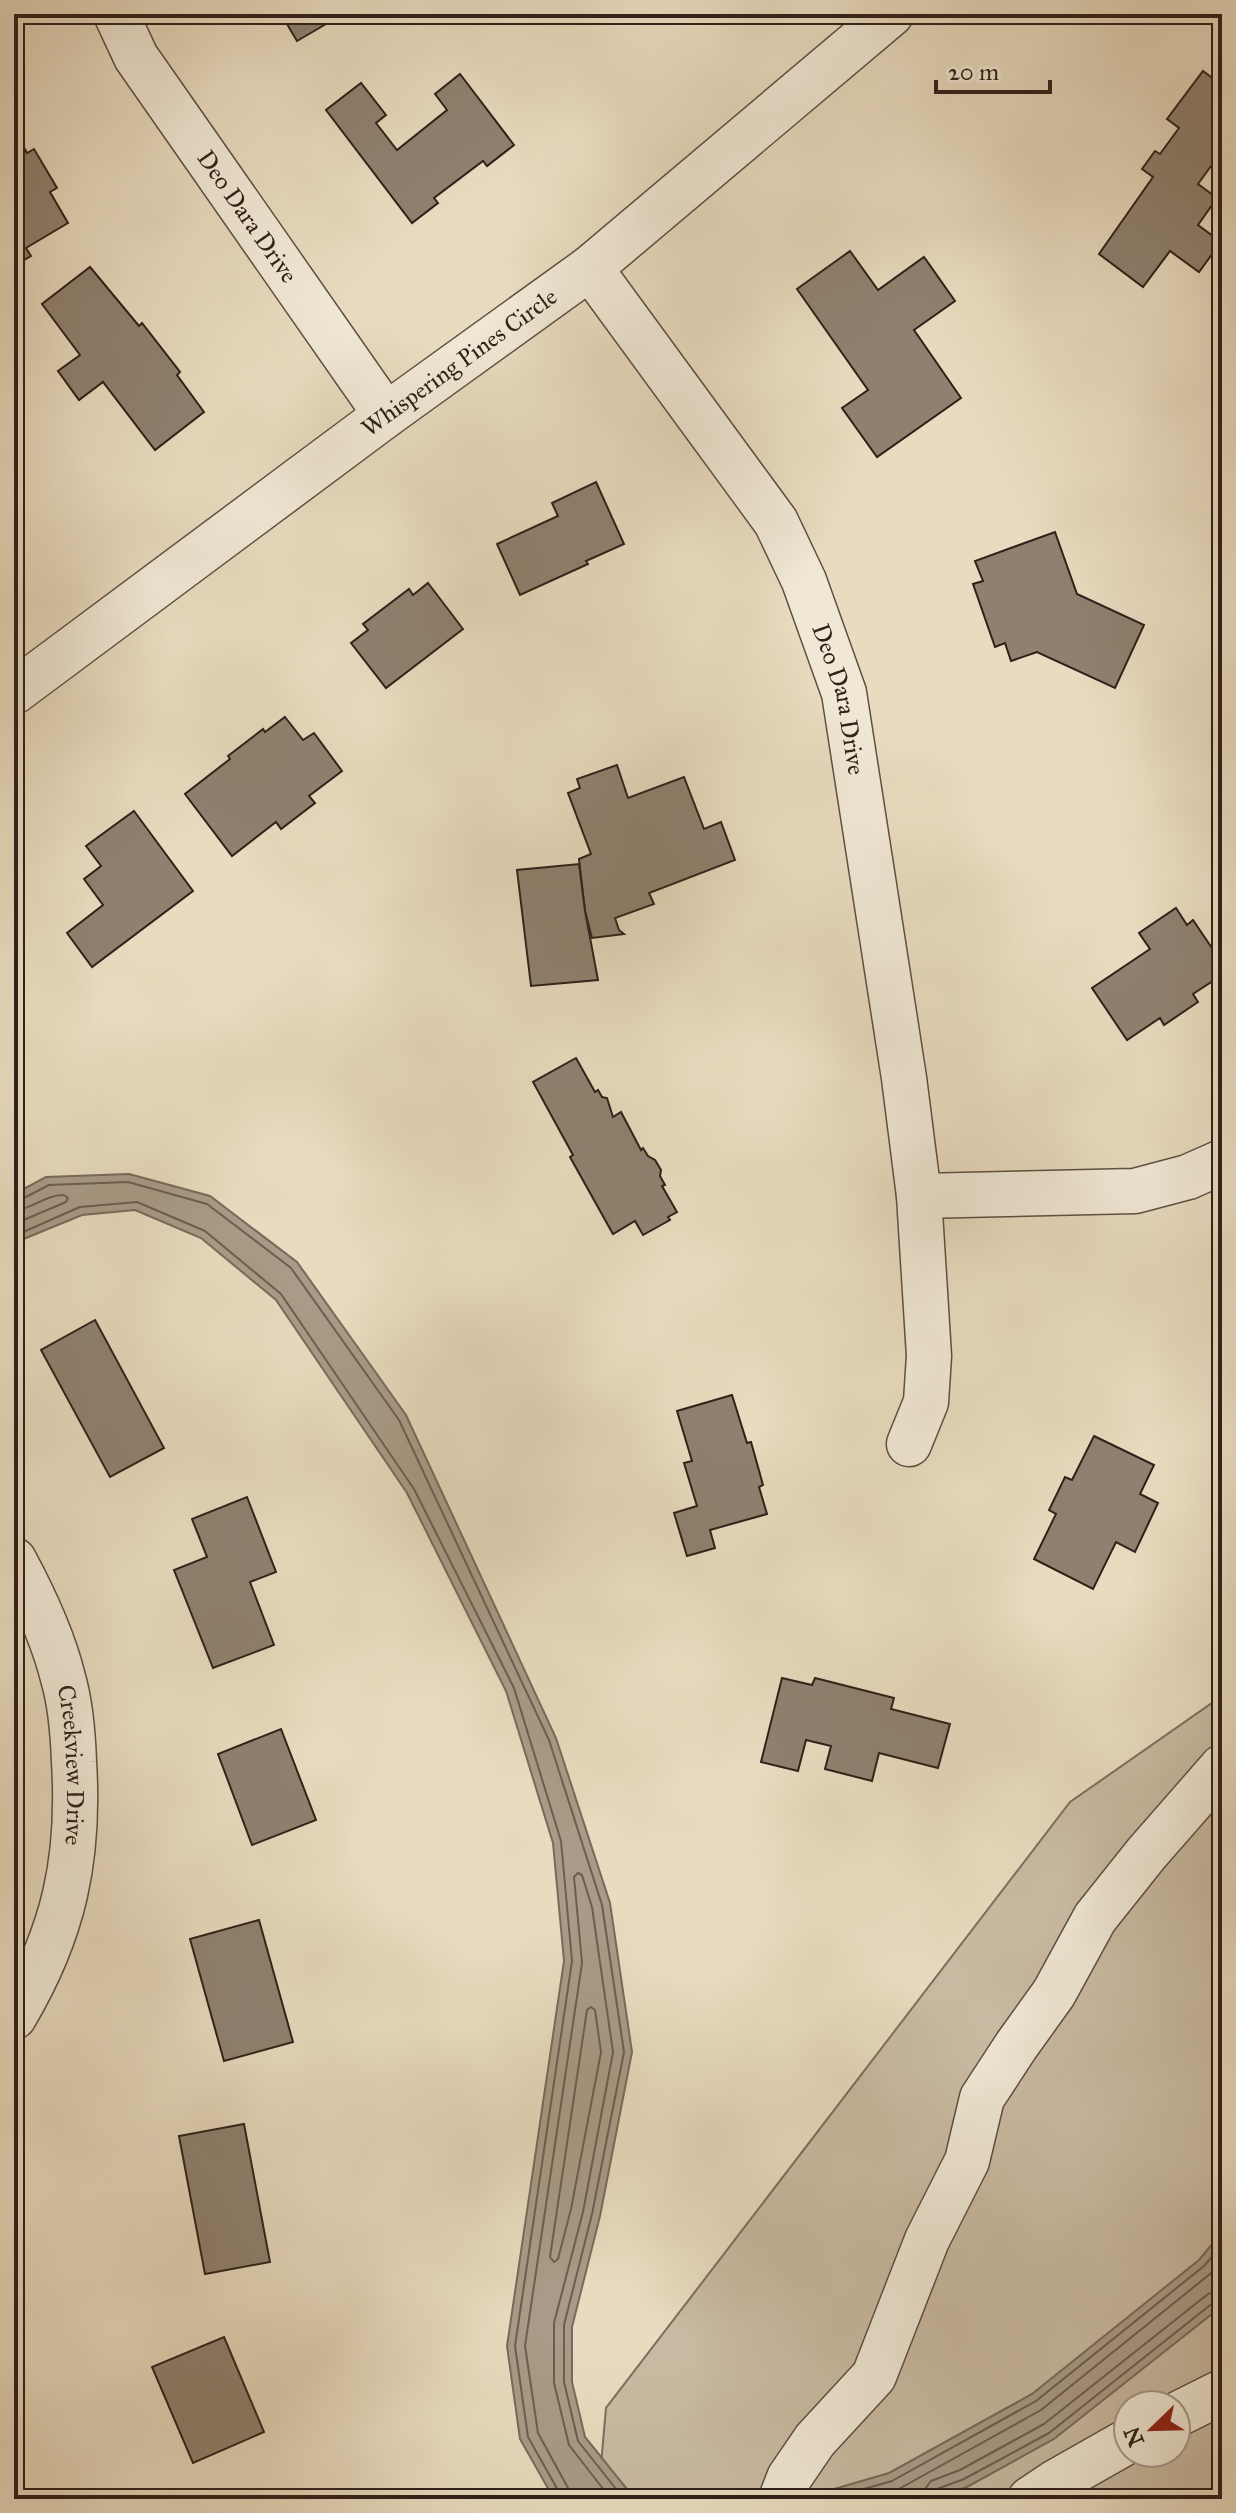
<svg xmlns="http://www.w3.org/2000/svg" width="1236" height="2513" font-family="'IM FELL Great Primer',serif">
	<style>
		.green { fill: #c9bba3; stroke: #7c6e5e; stroke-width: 2; fill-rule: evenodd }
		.water { fill: #a99b87; stroke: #786a5b; stroke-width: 2 }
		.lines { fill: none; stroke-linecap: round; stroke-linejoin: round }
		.shore { stroke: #6c5e50; stroke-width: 2 }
		.building { fill: #8f8170; stroke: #2f201a; stroke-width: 2 }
		.minor-casing { stroke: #5d4f43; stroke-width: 47 }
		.minor { stroke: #f0e8d5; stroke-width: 44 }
		.labels { text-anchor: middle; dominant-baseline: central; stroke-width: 7; stroke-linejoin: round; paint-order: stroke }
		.street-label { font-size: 24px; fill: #2f201a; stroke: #f0e8d5 }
	</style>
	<rect width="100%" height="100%" fill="#e8dbbf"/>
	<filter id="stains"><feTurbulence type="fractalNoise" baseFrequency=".0025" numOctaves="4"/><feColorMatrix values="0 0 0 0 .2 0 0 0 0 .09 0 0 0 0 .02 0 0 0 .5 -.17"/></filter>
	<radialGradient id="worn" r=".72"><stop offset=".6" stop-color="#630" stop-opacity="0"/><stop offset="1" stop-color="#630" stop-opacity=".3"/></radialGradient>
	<path class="green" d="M1222,1696v803h-624l8,-91 464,-606zM1128,2405h48v48h-48z"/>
	<g class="water">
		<path d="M129,1174l81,22 87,66 109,153 150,323 54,165 22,149 -32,164 -28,111v55l13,55 45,56 7,6h-83l-34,-60 -13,-93 57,-385 -11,-118 -47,-152 -99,-198 -131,-193 -75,-62 -66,-28 -53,5 -56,23 -12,8v-52l32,-17z"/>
		<path d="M1222,2232v74l-168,133 -87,48 -37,12h-130l89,-26 143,-79 167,-134z"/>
	</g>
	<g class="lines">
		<g class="shore">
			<path d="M14,1201l6,-1 29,-15 79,-3 79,22 84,64 108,152 150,320 53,165 22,147 -32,162 -28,111v57l14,59 46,58"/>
			<path d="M14,1211c18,-2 31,-16 50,-16l4,3 -2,4 -52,22"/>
			<path d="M14,1236l66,-29 57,-5 68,29 76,63 133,195 100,199 47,153 11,120 -57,385 13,91 31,55 1,7"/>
			<path d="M591,2007l4,3 6,42 -30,157 -13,50 -4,3 -4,-5 37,-247z"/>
			<path d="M570,2499l-2,-11 -30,-55 -13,-87 57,-383 -8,-86 4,-4 4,2 10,32 21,145 -30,160 -29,111v60l15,62 42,54"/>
			<path d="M829,2499l63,-18 144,-80 168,-135 18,-21"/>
			<path d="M865,2499l32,-9 144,-80 169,-136 12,-13"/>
			<path d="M923,2499l2,-10 6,-8 29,-11 84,-46 164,-130 14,-4"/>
			<path d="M933,2499l1,-6 3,-4 27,-10 85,-46 165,-131 8,-2"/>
		</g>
	</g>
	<g class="building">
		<path d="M281,14h62l-46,27z"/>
		<path d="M1203,71l19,14v66l-24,33 19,14 -19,27 23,17 -22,30 -29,-21 -27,36 -44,-33 54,-77 -11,-8 13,-18 5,3 19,-26 -12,-9z"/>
		<path d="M460,74l54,71 -27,21 -4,-5 -49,37 4,5 -26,20 -86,-113 35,-27 25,32 -10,8 21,27 50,-40 -12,-16z"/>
		<path d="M14,129l13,24 7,-4 23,39 -7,4 18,31 -42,25 5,8 -17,10z"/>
		<path d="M850,251l28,39 46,-33 31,44 -41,29 47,68 -84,59 -35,-49 26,-18 -71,-101z"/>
		<path d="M90,267l49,59 3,-3 38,49 -3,3 27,37 -49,38 -52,-68 -24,18 -21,-29 22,-16 -38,-51z"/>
		<path d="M596,482l28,62 -38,17 2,3 -68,31 -23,-51 61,-28 -6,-13z"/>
		<path d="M1055,532l22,62 67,31 -29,63 -78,-36 -26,9 -6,-18 -10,4 -22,-63 10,-3 -8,-20z"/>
		<path d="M428,583l35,46 -77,59 -35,-45 17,-13 -5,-6 46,-35 4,6z"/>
		<path d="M285,717l18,23 11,-7 28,38 -33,25 6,7 -34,26 -5,-7 -44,34 -47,-62 45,-35 -2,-3 35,-27 2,3z"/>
		<path d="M617,765l11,33 56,-21 20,52 17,-7 14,38 -86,33 5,11 -39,14 4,12 5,4 -32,4 -7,-27 -6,-52 12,-5 -23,-61 12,-5 -3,-9z"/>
		<path d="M134,811l59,80 -101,76 -25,-34 36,-28 -19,-26 17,-13 -15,-20z"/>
		<path d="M579,864l6,47 13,69 -67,6 -14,-116z"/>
		<path d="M1176,908l11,17 6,-5 29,43v12l-29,19 5,8 -34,23 -4,-7 -33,22 -35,-52 58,-39 -11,-16z"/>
		<path d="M576,1058l19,34 3,-2 4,7 5,1 6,19 8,-5 20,38 2,-2 5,8 7,4 6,10 -1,6 5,9 -3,1 15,26 -9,5 2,3 -27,15 -8,-14 -22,13 -43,-77 3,-2 -40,-73z"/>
		<path d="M95,1320l69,128 -54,29 -69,-127z"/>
		<path d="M732,1395l15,48 4,-1 12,43 -4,2 8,27 -57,16 5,18 -28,8 -13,-43 23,-7 -13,-43 8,-2 -15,-50z"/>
		<path d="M1094,1436l60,29 -14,29 18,9 -23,49 -19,-10 -23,47 -59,-30 22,-45 -7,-4 16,-33 7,3z"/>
		<path d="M247,1497l29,75 -26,10 24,63 -61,23 -39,-98 33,-13 -15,-38z"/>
		<path d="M782,1678l30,7 3,-7 79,20 -3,11 59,15 -12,44 -59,-15 -7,28 -47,-12 6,-23 -25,-6 -8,31 -37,-9z"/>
		<path d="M281,1729l35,91 -64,25 -34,-91z"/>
		<path d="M259,1920l34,122 -69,19 -34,-122z"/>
		<path d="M244,2124l26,138 -65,12 -26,-138z"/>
		<path d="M224,2337l40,95 -71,31 -41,-96z"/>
	</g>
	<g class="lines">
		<defs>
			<g id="minor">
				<path id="s1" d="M116,14l20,43 250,358"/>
				<path id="s2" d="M590,268l186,254 28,59 40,112 60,385 15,118 10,160 -3,46 -17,42"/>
				<path id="s3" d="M14,692l372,-277 204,-147 301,-254"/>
				<path d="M919,1196l216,-5 53,-14 34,-15"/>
				<path id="s4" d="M14,1560c20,37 39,77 49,118 8,27 10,56 11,84 6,97 -10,171 -60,255"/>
				<path d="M1176,2415l46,-23"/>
				<path d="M781,2499l8,-21 26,-38 59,-64 53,-136 40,-79 15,-63 34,-52 38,-53 41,-75 51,-64 76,-87"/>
				<path d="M1030,2499l24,-16 74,-42"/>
			</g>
		</defs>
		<use href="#minor" class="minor-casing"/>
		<use href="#minor" class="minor"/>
	</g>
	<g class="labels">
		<g class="street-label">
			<text stroke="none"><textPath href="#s1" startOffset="242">Deo Dara Drive</textPath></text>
			<text stroke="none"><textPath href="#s3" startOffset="554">Whispering Pines Circle</textPath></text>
			<text stroke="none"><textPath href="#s2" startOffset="504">Deo Dara Drive</textPath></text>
			<text stroke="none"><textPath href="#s4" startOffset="216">Creekview Drive</textPath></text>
		</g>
	</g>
	<rect width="1236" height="2513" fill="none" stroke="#e8dbbf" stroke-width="48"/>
	<rect x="16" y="16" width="1204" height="2481" fill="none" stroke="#2f201a" stroke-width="4"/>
	<rect x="24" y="24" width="1188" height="2465" fill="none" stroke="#2f201a" stroke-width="2"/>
	<g transform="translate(1152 2429) rotate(247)"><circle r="38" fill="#f0e8d5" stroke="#a3988a" stroke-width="2"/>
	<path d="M0-6L14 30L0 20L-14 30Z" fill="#8f2418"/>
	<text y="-12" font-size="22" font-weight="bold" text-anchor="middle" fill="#2f201a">N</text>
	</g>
	<path d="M936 80v12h114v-12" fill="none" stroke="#2f201a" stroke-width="4"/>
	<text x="948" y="80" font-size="24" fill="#2f201a" stroke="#f0e8d5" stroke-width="6" paint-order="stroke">20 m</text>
	<rect width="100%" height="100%" filter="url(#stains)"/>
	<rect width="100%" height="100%" fill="url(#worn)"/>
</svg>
